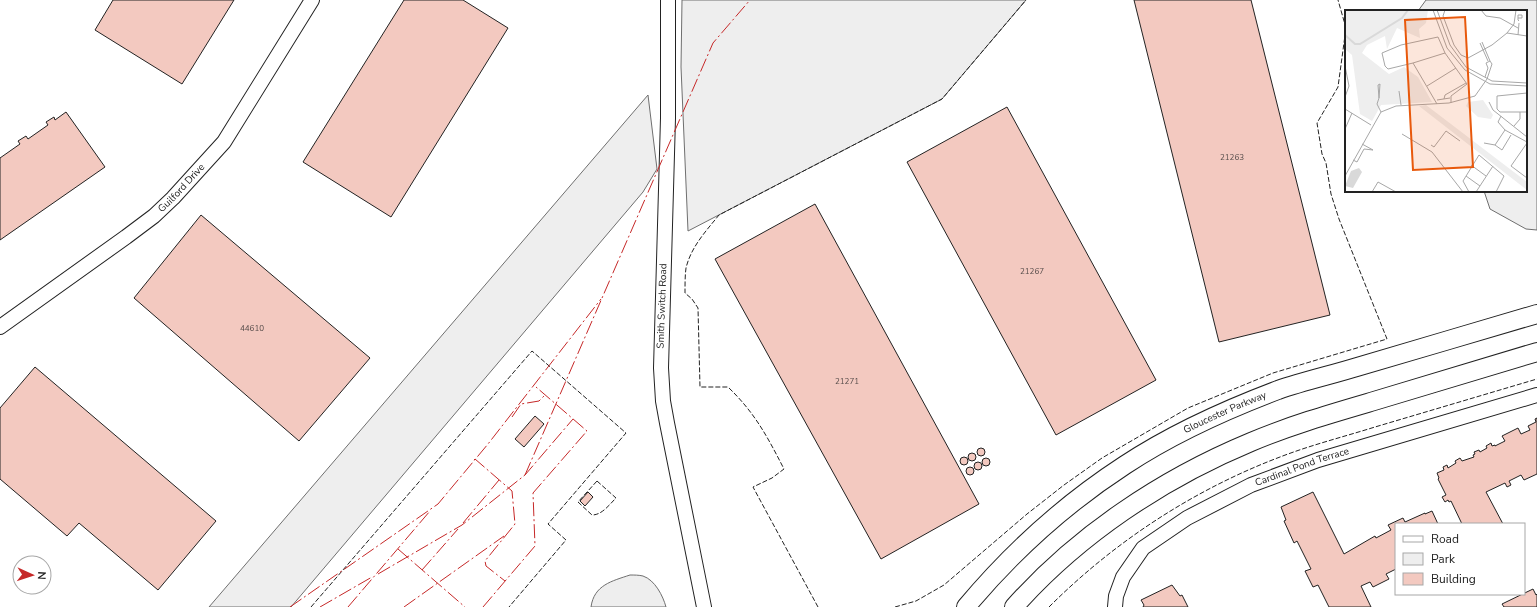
<svg xmlns="http://www.w3.org/2000/svg" width="1537" height="607" font-family="'Nunito Sans',sans-serif">
	<style>
		.green { fill: #eee; stroke: #6f6f6f }
		.building { fill: #f3c9c0; stroke: #222 }
		.lines { fill: none; stroke-linecap: round; stroke-linejoin: round }
		.minor-casing { stroke: #222; stroke-width: 16 }
		.major-casing { stroke: #222; stroke-width: 20 }
		.minor { stroke: #fff; stroke-width: 14 }
		.major { stroke: #fff; stroke-width: 18 }
		.fence { stroke: #222; stroke-width: 1; stroke-dasharray: 5 2; stroke-linecap: butt }
		.power { stroke: #c62828; stroke-width: 1; stroke-dasharray: 14 3 2 3; stroke-linecap: butt }
		.labels { text-anchor: middle; dominant-baseline: central; stroke-width: 3; stroke-linejoin: round; paint-order: stroke }
		.number-label { font-size: 8px; fill: #564c4a }
		.street-label { font-size: 10px; fill: #222; stroke: #fff }
		.inset-river { fill: none; stroke: #d9d9d9; stroke-width: 2 }
		.inset-road { fill: none; stroke: #a7a7a7; stroke-width: 1 }
		.view { fill: #e8590c; fill-opacity: 0.15; stroke: #e8590c; stroke-width: 2 }
		.inset-edge { fill: none; stroke: #222; stroke-width: 2 }
	</style>
	<rect width="100%" height="100%" fill="#fff"/>
	<g class="green">
		<path d="M682,0h344l-84,99 -254,132 -7,-164z"/>
		<path d="M1426,0h111v230l-11,-1 -36,-20 -6,-18h42v-180h-108z"/>
		<path d="M648,95l9,74 -14,23 -352,415h-82z"/>
		<path d="M630,575c4,0 9,0 13,1 12,4 20,20 23,31h-75c3,-22 21,-26 39,-32z"/>
	</g>
	<g class="building">
		<path d="M113,0h121l-52,84 -87,-54z"/>
		<path d="M404,0h59l45,28 -117,189 -88,-55z"/>
		<path d="M1134,0h117l79,315 -111,27z"/>
		<path d="M1007,107l149,273 -100,55 -149,-273z"/>
		<path d="M66,112l39,55 -105,73v-82l20,-14 -2,-3 8,-5 2,3 20,-14 -2,-3 8,-5 1,3z"/>
		<path d="M815,204l164,300 -98,55 -166,-300z"/>
		<path d="M201,215l169,143 -71,83 -165,-143z"/>
		<path d="M35,367l181,154 -58,69 -79,-67 -12,13 -67,-57v-71z"/>
		<path d="M535,416l9,8 -20,23 -9,-8z"/>
		<path d="M1537,418v56l-13,6 -3,-5 -12,6 2,4 -4,2 -2,-4 -19,9 17,32h-41l-11,-23 -2,1 -1,-2 -3,2 -3,-5 4,-2 -8,-16 1,-1 -2,-5 7,-3 -1,-3 4,-2 1,3 8,-5 -1,-2 5,-3 2,3 12,-4 -1,-2 2,-1 -1,-2 5,-2 1,2 7,-4 -1,-2 5,-3 1,3 3,-1v1l10,-5 -3,-5 16,-8 3,6 9,-4 -2,-4 8,-4 -1,-3z"/>
		<circle cx="981" cy="452" r="4"/>
		<circle cx="972" cy="457" r="4"/>
		<circle cx="964" cy="461" r="4"/>
		<circle cx="986" cy="462" r="4"/>
		<circle cx="978" cy="466" r="4"/>
		<circle cx="970" cy="471" r="4"/>
		<path d="M588,492l5,5 -8,9 -5,-5z"/>
		<path d="M1313,492l31,62 31,-18 1,2 15,-8 -3,-5 15,-7 2,4 20,-9v1l7,-3 6,13h-42v45l-10,5 3,5 -16,8 -3,-5 -9,4 10,21h-42l-11,-22 -5,2 -8,-16 6,-2 -14,-28 -3,2 -10,-22 2,-1 -5,-13z"/>
		<path d="M1172,585l8,11 2,-1 6,12h-45l1,-2 -3,-5z"/>
		<path d="M1533,589l3,6 1,-1v13h-33l-2,-3z"/>
	</g>
	<g class="lines">
		<defs>
			<g id="minor">
				<path d="M668,0v118l-7,250 2,33 4,22 37,184"/>
				<path id="s1" d="M0,327l126,-90 28,-21 19,-18 51,-56 88,-142"/>
				<path id="s2" d="M1115,607l1,-11 7,-19 20,-29 44,-30 64,-33 67,-25 219,-65"/>
			</g>
			<g id="major">
				<path id="s3" d="M966,607c46,-55 99,-103 159,-142 47,-31 100,-55 153,-75 26,-9 53,-15 79,-23 60,-18 120,-35 180,-53"/>
				<path d="M1014,607c64,-72 148,-128 237,-165 40,-17 82,-29 123,-41 55,-17 109,-33 163,-49"/>
			</g>
		</defs>
		<use href="#minor" class="minor-casing"/>
		<use href="#major" class="major-casing"/>
		<use href="#minor" class="minor"/>
		<use href="#major" class="major"/>
		<g class="fence">
			<path d="M597,481l19,17c-7,7 -14,17 -24,17l-14,-13z"/>
			<path d="M311,607l221,-256 94,82 -78,91 18,16 -57,67"/>
			<path d="M818,607l-65,-120 19,-9 12,-9c-17,-33 -29,-56 -56,-82h-28l-2,-79 -6,-9 -7,-6c0,-8 0,-18 1,-25 5,-21 20,-37 33,-53l223,-116 84,-99"/>
			<path d="M895,607l21,-6 28,-16 83,-71 37,-29 38,-27 86,-50 85,-35 114,-34 -48,-120 -8,-25 -5,-31 -4,-9 -5,-31 21,-36 8,-59 -8,-28"/>
			<path d="M1049,607c65,-65 144,-117 231,-150 31,-12 63,-20 95,-30 54,-16 108,-32 162,-48"/>
		</g>
		<g class="power">
			<path d="M512,417l9,-13 18,-3 6,-6"/>
			<path d="M474,460l1,-1 37,32 3,33 -30,37 1,5 19,15"/>
			<path d="M525,475l188,-432 37,-43"/>
			<path d="M463,523l36,-43"/>
			<path d="M398,549l67,58"/>
			<path d="M422,570l36,-41"/>
			<path d="M378,574l84,-49 63,-50 48,-56"/>
			<path d="M290,607l148,-103 50,-60 113,-145"/>
			<path d="M320,607l52,-30"/>
			<path d="M348,607l82,-96"/>
			<path d="M404,607l100,-71"/>
			<path d="M483,607l52,-61 -2,-53 54,-62 -51,-44"/>
		</g>
	</g>
	<g class="labels">
		<g class="number-label">
			<text x="1232" y="157">21263</text>
			<text x="1032" y="271">21267</text>
			<text x="252" y="328">44610</text>
			<text x="847" y="381">21271</text>
		</g>
		<g class="street-label">
			<text stroke="none"><textPath href="#s1" startOffset="229">Guilford Drive</textPath></text>
			<text transform="translate(662 306) rotate(-88)">Smith Switch Road</text>
			<text stroke="none"><textPath href="#s3" startOffset="327">Gloucester Parkway</textPath></text>
			<text stroke="none"><textPath href="#s2" startOffset="246">Cardinal Pond Terrace</textPath></text>
		</g>
	</g>
	<g transform="translate(1345 10)">
		<rect width="182" height="182" fill="#fff"/>
		<path d="M0,0h83l-2,13 -7,6 1,9 -23,-10 -10,21 -2,-13 -18,9 -5,8 27,21 15,-7 14,10 14,25 -51,3 -9,16 -12,-7 -8,-59 -7,-6zM138,90l10,15 -2,4 -13,-2 -12,-11 2,-4zM81,95l101,77v8l-108,-84z" fill="#eee"/>
		<path d="M14,158l3,4 -9,16 -8,-2 6,-15z" fill="#d9d9d9"/>
		<path class="inset-river" d="M0,25l10,9h5l42,-26 6,-8"/>
		<path class="inset-road" d="M88,0l14,38 18,22 25,14 37,2M92,0l13,35 16,22 26,14 35,2M100,0l-2,6 11,29 7,10 7,3 24,-13 15,-12 7,-9 2,-14M136,0l5,6 14,2 18,10M173,8h4v-3h-4v5l1,1M162,23l20,3M173,25l1,-12M137,32l8,19M135,33l8,18M68,53l32,-10M0,56l4,20 -4,11M82,76l29,-18M54,81l2,14M182,83l-30,3v13l3,3h27M34,88l1,-14 -2,1 1,13 -2,6 4,8M99,89l1,-4 21,-12M92,90l13,-2M144,92l4,8 34,27M92,94l-24,-41 -25,6 -3,-3 -3,-13 19,-8 37,-8 7,16 22,31 -16,12v7M0,99l26,16M156,106l-3,6 7,8 22,12M169,116l6,-7v-7M0,119l7,-16M57,124l30,18 31,40M139,133l11,2 10,-15M182,133l-16,23 16,12M86,135l3,2 12,-16 14,10M150,135l7,5 9,-15M8,150l4,2 7,-13 9,1 -11,-6M126,155l15,11M0,166l36,-64 15,-6 53,-3 26,-7 12,-17 5,-15 -2,-3 -4,2 2,5 -3,9M121,166l14,10M27,182l6,-10 18,10M124,182l-6,-11 16,-26 25,21 -8,16M131,182l17,-26"/>
		<path class="view" d="M120,7l8,150 -60,3 -8,-150z"/>
		<rect width="182" height="182" class="inset-edge"/>
	</g>
	<rect x="1395" y="523" width="130" height="72" fill="#ffffff" stroke="#a7a7a7"/>
	<rect x="1403" y="536" width="20" height="6" fill="#ffffff" stroke="#a7a7a7"/>
	<text x="1431" y="543" font-size="12" fill="#222222">Road</text>
	<rect x="1403" y="553" width="20" height="12" fill="#eeeeee" stroke="#a7a7a7"/>
	<text x="1431" y="563" font-size="12" fill="#222222">Park</text>
	<rect x="1403" y="573" width="20" height="12" fill="#f3c9c0" stroke="#a7a7a7"/>
	<text x="1431" y="583" font-size="12" fill="#222222">Building</text>
	<g transform="translate(32 575) rotate(93)"><circle r="19" fill="#ffffff" stroke="#a7a7a7"/>
	<path d="M0-3L7 15L0 10L-7 15Z" fill="#c62828"/>
	<text y="-6" font-size="11" font-weight="bold" text-anchor="middle" fill="#222222">N</text>
	</g>
</svg>
